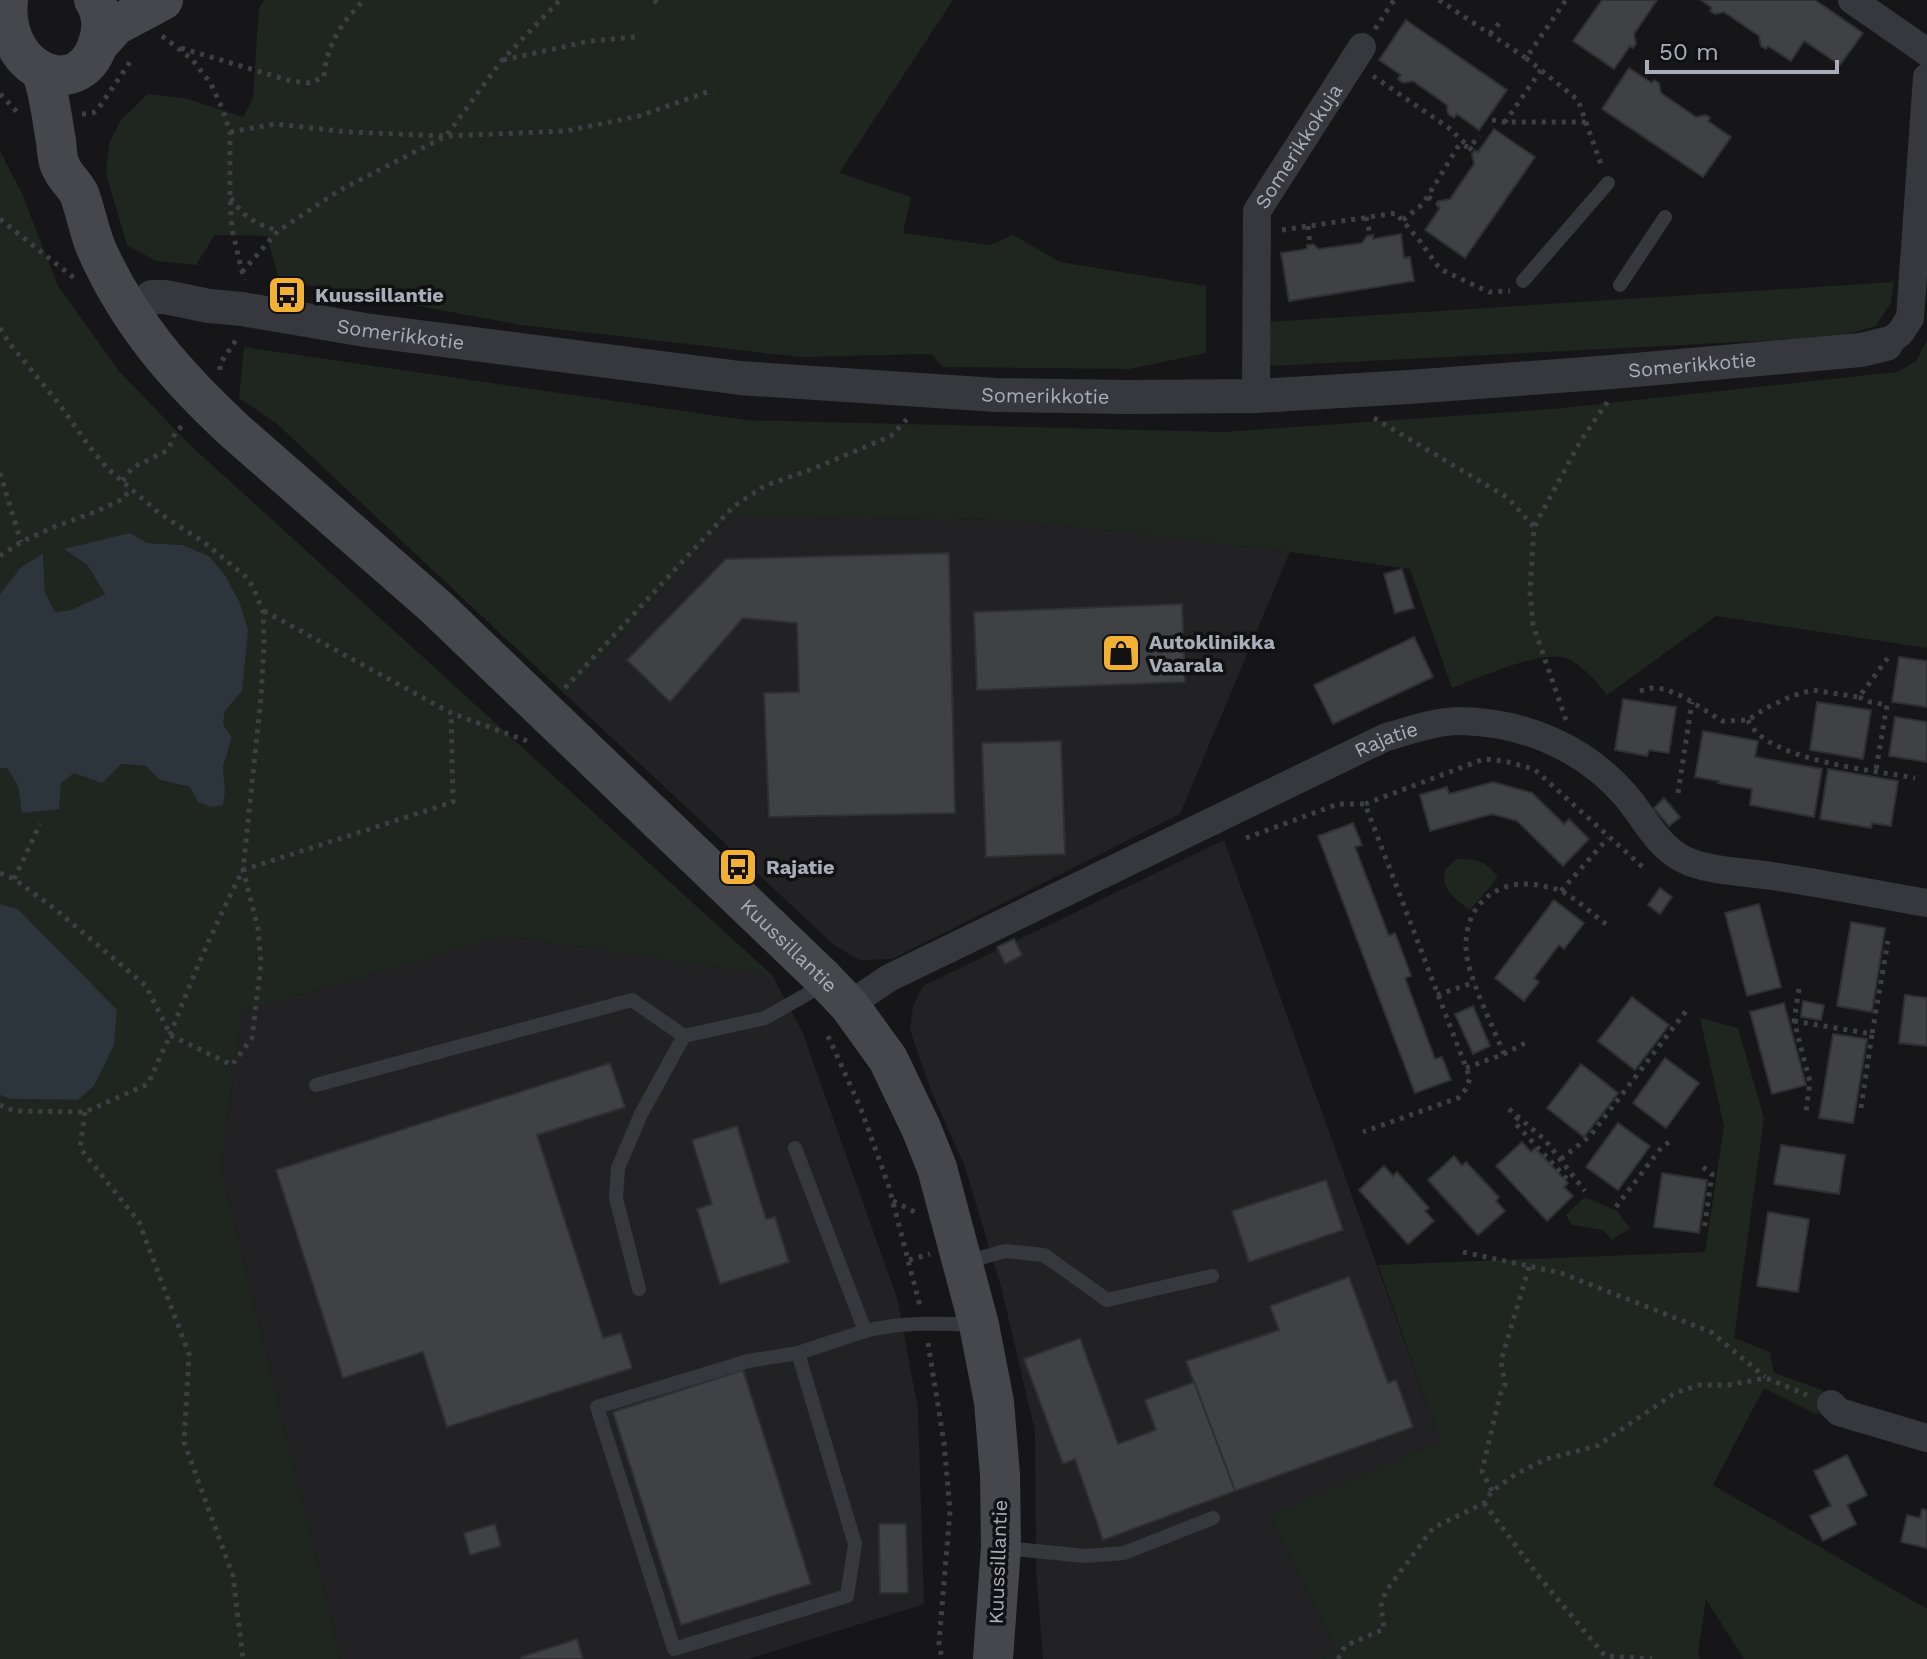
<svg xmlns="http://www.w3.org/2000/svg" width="1927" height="1659" font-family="'Work Sans',sans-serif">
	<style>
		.built { fill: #222225 }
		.green { fill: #1e261f }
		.water { fill: #2c353c }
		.building { fill: #404145; stroke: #303034; stroke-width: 2 }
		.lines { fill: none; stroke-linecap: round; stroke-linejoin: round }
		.path { stroke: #3d3f44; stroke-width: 5; stroke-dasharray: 4 6; stroke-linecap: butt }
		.service { stroke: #37383d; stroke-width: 14 }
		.minor { stroke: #37383d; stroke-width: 28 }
		.tertiary { stroke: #37383d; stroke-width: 34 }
		.secondary { stroke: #45474d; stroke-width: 40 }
		.labels { text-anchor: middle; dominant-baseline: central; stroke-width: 7; stroke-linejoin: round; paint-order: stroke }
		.street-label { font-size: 20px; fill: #a8adb8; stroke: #111113 }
		.poi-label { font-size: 20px; font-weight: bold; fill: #a8adb8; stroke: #111113; text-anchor: start }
	</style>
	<rect width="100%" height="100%" fill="#161618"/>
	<g class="built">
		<path d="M730,516l284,4 276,32 -110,262 -288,145 -32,1 -26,-15 -268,-250z"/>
		<path d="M1224,840l216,601 -170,75 65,131 -11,12h-281l-7,-89 -1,-139 -34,-144 -37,-123 -32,-71 -22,-63 3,-24 10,-20z"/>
		<path d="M502,936l270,39 30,56 96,270 20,109 6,194 -176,55h-407l-120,-491 21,-157 102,-28z"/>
	</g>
	<g class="green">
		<path d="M264,0h689l-114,173 72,24 -8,36 87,12 23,-10 47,27 146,24v67l-77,16 -186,-2 -12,-13 -131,3 -279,-32 -242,-45 -12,-44 -52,-1 -19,30 -40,-4 -29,-16 -21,-71 3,-30 12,-24 27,-26 40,5 55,18 10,-19 6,-90z"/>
		<path d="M0,151l22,43 36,92 61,85 70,73 583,531 -270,-39 -158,47 -102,28 -21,157 120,491h-341v-564l10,4 68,1 16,-14 20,-41 3,-34 -99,-102 -18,-5v-136h7l11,18 4,27 52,-40 47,-9 25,2 14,14 30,7 35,4 -2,-24 9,-29 -9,-14 2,-13 17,-20 -3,-90 -14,-26 -16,-19 -26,-11 -37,-2 -16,-10 -65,17 22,15 18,29 -34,16 -16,2 -10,-19 -2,-38 -22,12 -21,27z"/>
		<path d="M1894,282l-3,21 -15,23 -39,11 -567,29 -3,-44z"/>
		<path d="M1927,340v308l-211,-32 -109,79c-6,-10 -30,-34 -41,-37 -29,-7 -85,19 -114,30l-42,-119 -120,-17 -276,-32 -284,-4 -164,179 -290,-272 -37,-25 5,-51 501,73 478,12 330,-23 344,-37 19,-11z"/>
		<path d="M1456,859c20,0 29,1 42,18l-28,33c-14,-11 -30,-20 -25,-40z"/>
		<path d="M1700,1018l38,10 26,90 -30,220 36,14 4,21 49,17 -5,25 -54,-27 -51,97 214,124v50h-183l-38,-60 -8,54 2,6h-376l11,-12 -65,-131 170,-75 -62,-176 327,-13 19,-126z"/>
		<path d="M1585,1197l32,14 13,17 -18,12 -9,-10 -31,-5 -6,-10z"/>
	</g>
	<g class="water">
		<path d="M130,533l17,10 36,2 26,11 16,19 14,26 9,29 -6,61 -17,20 -2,13 9,14 -9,29 2,24 -2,14 -12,2 -13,-5 -8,-15 -30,-7 -14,-14 -25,-2 -19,19 -28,-10 -13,10 -2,26 -37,4 -4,-27 -11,-18h-7v-174l21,-27 22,-13 2,39 10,19 16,-2 34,-16 -18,-29 -23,-16z"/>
		<path d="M0,904l18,5 99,101 -3,35 -20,41 -16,14 -68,-1 -10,-4z"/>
	</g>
	<g class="building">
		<path d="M1602,0h55l-23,34 2,10 -3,4 -3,-2 -16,23 -41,-28z"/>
		<path d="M1701,0h114l48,33 -23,32 -36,-24 -13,20 -23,-15 -2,3 -5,-3 -2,-10 -35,-24 -9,2 -5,-3 2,-3z"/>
		<path d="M1406,20l101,70 -28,40 -22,-16 -3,4 -6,-4 -1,-9 -34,-24 -10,2 -5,-4 3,-4 -22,-15z"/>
		<path d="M1629,68l23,15 2,-3 3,2 2,1 2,10 35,24 9,-2 3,1 2,2 -2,3 23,16 -28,40 -101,-68z"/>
		<path d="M1494,129l41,28 -70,101 -40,-28 15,-22 -3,-2 1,-3 2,-2 10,-2 24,-35 -2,-10 3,-4 3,2z"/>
		<path d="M1401,234l3,24 6,-1 4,24 -125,20 -8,-48 26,-4v-4h3l3,-1 6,5 43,-6 5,-7 6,-1v4z"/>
		<path d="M949,553l6,260 -186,4 -5,-124 35,-1 -2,-69 -54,-5 -73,84 -43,-42 99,-101z"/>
		<path d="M1402,569l12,39 -19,5 -11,-39z"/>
		<path d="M1182,604l3,78 -208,8 -3,-78z"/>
		<path d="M1414,637l19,40 -100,47 -19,-39z"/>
		<path d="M1899,657l28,4v46l-35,-5z"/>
		<path d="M1623,699l53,8 -7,46 -20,-3 -2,6 -32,-6z"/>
		<path d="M1817,702l54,8 -8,49 -53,-9z"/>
		<path d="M1895,717l32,5v40l-38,-6z"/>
		<path d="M1703,731l55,10 -3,16 67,12 -8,48 -64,-12 2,-16 -34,-6 1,-2 -24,-4z"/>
		<path d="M1061,741l4,113 -79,3 -4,-114z"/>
		<path d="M1828,769l70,12 -7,45 -19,-3 -1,5 -51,-9z"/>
		<path d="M1493,782l39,11 32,31 5,-5 20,20 -26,27 -46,-45 -25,-7 -62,17 -10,-36 27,-8 2,7z"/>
		<path d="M1664,798l16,19 -11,9 -15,-18z"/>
		<path d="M1353,823l9,22 -7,2 34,89 6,-3 8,21 8,22 -6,2 30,81 7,-2 9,23 -36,13 -97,-257z"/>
		<path d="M1660,888l12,9 -12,17 -12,-9z"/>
		<path d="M1554,900l30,23 -20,26 -5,-4 -25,33 5,4 -15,19 -29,-23z"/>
		<path d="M1759,904l22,83 -34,9 -22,-83z"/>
		<path d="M1851,922l34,6 -13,84 -35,-6z"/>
		<path d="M1014,939l8,16 -17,9 -8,-17z"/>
		<path d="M1905,995l22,3v48l-28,-3z"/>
		<path d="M1632,997l37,28 -34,45 -37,-29z"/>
		<path d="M1803,1001l21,4 -3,15 -20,-3z"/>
		<path d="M1784,1003l22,82 -34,9 -22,-82z"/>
		<path d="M1473,1006l17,40 -17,8 -18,-40z"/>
		<path d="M1833,1034l34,5 -14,84 -34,-5z"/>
		<path d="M1665,1058l34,25 -33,45 -33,-25z"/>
		<path d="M610,1063l15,44 -88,28 66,203 18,-5 11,35 -185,59 -24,-75 -80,26 -67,-208z"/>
		<path d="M1581,1064l37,29 -34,44 -37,-29z"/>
		<path d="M1618,1123l32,23 -32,44 -32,-23z"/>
		<path d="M737,1126l29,93 9,-2 14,45 -69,22 -23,-75 15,-5 -20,-64z"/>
		<path d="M1522,1142l9,10 4,-4 33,35 -4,4 9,9 -26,25 -51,-55z"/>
		<path d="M1781,1145l64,10 -6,39 -65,-10z"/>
		<path d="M1454,1156l8,10 4,-4 33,35 -3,4 9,10 -27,24 -50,-55z"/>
		<path d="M1384,1166l9,10 4,-4 32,36 -4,3 9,10 -26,23 -49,-54z"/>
		<path d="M1662,1173l45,7 -8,53 -45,-6z"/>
		<path d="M1326,1180l17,50 -94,32 -17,-51z"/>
		<path d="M1768,1212l41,7 -11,73 -41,-6z"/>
		<path d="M1349,1277l39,106 8,-3 17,47 -178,64 -49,-130 93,-31 -9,-24z"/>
		<path d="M1080,1338l38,106 38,-14 -11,-30 49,-18 41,109 -132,49 -28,-81 -12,5 -39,-105z"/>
		<path d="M743,1370l68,214 -130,41 -68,-213z"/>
		<path d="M1847,1455l20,40 -20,10 9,19 -33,17 -13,-25 21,-10 -17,-35z"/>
		<path d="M1922,1509l5,1v38l-26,-6 6,-27 13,3z"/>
		<path d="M495,1524l6,22 -31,9 -6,-22z"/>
		<path d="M879,1524h27l2,69h-28z"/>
		<path d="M577,1639l6,20h-61l-1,-2z"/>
	</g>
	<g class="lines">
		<g class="path">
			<path d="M654,0l4,3"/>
			<path d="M1439,0l87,58 40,-58"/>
			<path d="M1375,29l19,-29"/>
			<path d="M1490,34l11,-13"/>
			<path d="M162,36l30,23 19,25 11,24 8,24v64l2,33 12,51"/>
			<path d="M181,48l110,33 19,2 14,-6c2,-32 18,-55 40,-77"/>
			<path d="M1526,58l52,42 24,67"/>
			<path d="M503,60l87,-19 45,-4"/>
			<path d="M1541,70l-36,52h81"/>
			<path d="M1373,76l76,52 25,24"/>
			<path d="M0,94l19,20"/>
			<path d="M82,114l11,-1 5,-4 32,-47"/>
			<path d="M1492,120l13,2"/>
			<path d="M230,132l45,-8 73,8 98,4 120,-5 73,-15 74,-26"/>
			<path d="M1428,197l10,6"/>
			<path d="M231,198c14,21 24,25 47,33"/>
			<path d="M1366,217l4,18"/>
			<path d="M0,219l74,59"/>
			<path d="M1403,220l20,-16 36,-59 10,2 11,-11"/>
			<path d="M1308,226l2,19"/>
			<path d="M1282,230l114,-17 23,27 21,29 49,23 21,-1"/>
			<path d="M242,272l36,-41 62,-41 106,-54 56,-76 58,-60"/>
			<path d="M0,328l10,16 50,61 29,41 19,23 51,44 46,30 41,34 7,10 10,24 1,34 -3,52 -18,173 15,58 3,36 -9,74 -20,27 -62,-30 -22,49 -63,28 -71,-1 -14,-6"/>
			<path d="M220,370v-6l18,-27"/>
			<path d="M1374,418l134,80 26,29"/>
			<path d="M0,473l21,69"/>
			<path d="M123,481l9,-13 36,-18 8,-19 8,-6"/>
			<path d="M0,556l21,-14 33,-15 41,-15 28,-13 8,-11"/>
			<path d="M264,611l187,102 76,28"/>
			<path d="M565,688l168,-181 31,-21 51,-18 76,-32 17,-18"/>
			<path d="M1640,691l11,-3 14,1 19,8 38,24 26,-1 18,-12 26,-12 20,-6 47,7 31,-42"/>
			<path d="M1859,697l11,5 17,3 -11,65"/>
			<path d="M1566,720l-33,-95 -3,-33 4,-65 47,-87 28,-40"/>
			<path d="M1748,720c17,41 126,50 167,58"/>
			<path d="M1678,793l14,-91"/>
			<path d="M1365,804l119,-45 20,2 30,8 112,101"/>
			<path d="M1246,838l92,-34h27l105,274 -4,11 -8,9 -95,34"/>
			<path d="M0,873l14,6 41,30 91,77 24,48"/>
			<path d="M14,879l26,-55"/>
			<path d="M1561,891l47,-53"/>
			<path d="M1799,989l-5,32 16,61 -4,30"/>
			<path d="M1437,995l38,-13"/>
			<path d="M1794,1021l78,13 16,-93"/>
			<path d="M170,1035c22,-57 45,-111 73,-165l210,-68 -2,-89"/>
			<path d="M828,1036l33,73 28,78 31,119"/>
			<path d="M1504,1054c-11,-27 -37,-79 -38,-105 -2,-46 34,-73 77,-63 6,2 13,2 18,5 16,8 31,23 45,33"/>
			<path d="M1466,1068l38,-14 21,-11"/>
			<path d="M1861,1108l11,-74"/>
			<path d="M1509,1109l36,31 40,51"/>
			<path d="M85,1112l-5,36 59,74 50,132 -5,88 49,134 10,83"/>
			<path d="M1518,1117l-4,5 53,57"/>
			<path d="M1561,1159l29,-23 96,-125"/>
			<path d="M1703,1167l9,7 -8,57"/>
			<path d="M893,1201l22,11"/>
			<path d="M1616,1207l45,-59 11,-8"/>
			<path d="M1463,1252l98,21 150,59 54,45"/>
			<path d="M909,1260l21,-6"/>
			<path d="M928,1343l16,100 6,68 -11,132 3,16"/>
			<path d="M1492,1491l-10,-20 18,-76 5,-10 -4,-24 28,-94"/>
			<path d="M1484,1503l56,75 65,78 47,3"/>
			<path d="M1338,1659l7,-13 39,-17 -3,-23 5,-15 47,-63 51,-25 8,-12 24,-17 30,-15 51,-13 78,-53 24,-8h29l38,-7 41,17"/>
		</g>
		<g class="service">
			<path d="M1523,281l85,-98"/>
			<path d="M1620,285l45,-68"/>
			<path d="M316,1085l316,-85 52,36 81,-18 44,-25 14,-14"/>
			<path d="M795,1148l70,183c37,-9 72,-8 110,-6"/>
			<path d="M963,1263l42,-12 39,4 63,45 105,-24"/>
			<path d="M639,1289l-23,-91 2,-30 23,-54 43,-78"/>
			<path d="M798,1353l-50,8 -151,46 77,242 173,-53 8,-52 -57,-191 67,-22"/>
			<path d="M1005,1548l80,8 39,-3 89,-35"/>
		</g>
		<g class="minor">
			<path d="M1852,0l75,52"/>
			<path d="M1886,344l14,-11 10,-15 17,-241"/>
			<path id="s1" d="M1256,396l1,-185 105,-164"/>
			<path id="s2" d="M849,1005l40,-27 495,-240c24,-7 51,-17 76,-17 64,1 125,27 166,75 18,21 31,50 57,63 22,12 63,13 89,17 52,8 103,18 155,27"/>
			<path d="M1831,1404l8,8 88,26"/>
		</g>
		<path class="tertiary" id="s3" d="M132,314l20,-17h13l44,9 33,3 123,21 375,48 256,17 131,2 129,-1 153,-9 203,-15 249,-22 25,-6"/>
		<g class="secondary">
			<path d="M8,0c-8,74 77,107 92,36 3,-13 1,-25 -6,-36"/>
			<path d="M99,44l17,-19 47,-25"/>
			<path id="s4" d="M43,76c7,21 9,43 13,65 1,8 1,18 4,24 4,12 16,20 20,31 6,17 9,35 16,52 33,75 80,128 139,183l201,176 388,372 25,26 39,54 33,69 16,40 42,157 15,77 6,73 1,72 -8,112"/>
		</g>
	</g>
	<defs>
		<symbol id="bus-square" viewBox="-11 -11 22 22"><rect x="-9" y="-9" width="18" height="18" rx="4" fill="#f2b134" stroke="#111113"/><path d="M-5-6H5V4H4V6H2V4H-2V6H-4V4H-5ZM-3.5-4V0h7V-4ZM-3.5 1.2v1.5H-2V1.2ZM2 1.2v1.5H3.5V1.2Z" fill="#111"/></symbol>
		<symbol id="shop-square" viewBox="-11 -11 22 22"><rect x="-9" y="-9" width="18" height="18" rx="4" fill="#f2b134" stroke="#111113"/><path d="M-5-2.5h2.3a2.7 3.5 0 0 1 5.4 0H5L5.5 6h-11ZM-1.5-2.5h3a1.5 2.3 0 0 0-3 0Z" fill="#111"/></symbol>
	</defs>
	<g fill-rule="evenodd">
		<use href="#bus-square" x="265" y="273" width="44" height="44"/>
		<use href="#shop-square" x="1099" y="631" width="44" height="44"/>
		<use href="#bus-square" x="716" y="845" width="44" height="44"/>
	</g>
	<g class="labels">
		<g class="street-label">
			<text stroke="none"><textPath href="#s1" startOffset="262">Somerikkokuja</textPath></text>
			<text stroke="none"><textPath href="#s3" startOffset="278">Somerikkotie</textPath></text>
			<text stroke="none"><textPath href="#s3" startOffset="1574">Somerikkotie</textPath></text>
			<text stroke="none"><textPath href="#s3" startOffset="926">Somerikkotie</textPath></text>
			<text stroke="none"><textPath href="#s2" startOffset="600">Rajatie</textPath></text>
			<text stroke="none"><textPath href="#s4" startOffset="1170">Kuussillantie</textPath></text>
			<text transform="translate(998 1562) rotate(-88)">Kuussillantie</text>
		</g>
		<g class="poi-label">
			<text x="315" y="295">Kuussillantie</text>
			<text x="1149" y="642">Autoklinikka<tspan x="1149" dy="23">Vaarala</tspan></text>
			<text x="766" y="867">Rajatie</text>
		</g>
	</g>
	<path d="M1647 60v12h190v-12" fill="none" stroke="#a8adb8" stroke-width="4"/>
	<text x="1659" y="60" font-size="24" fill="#a8adb8" stroke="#111113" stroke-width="6" paint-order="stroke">50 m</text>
</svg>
